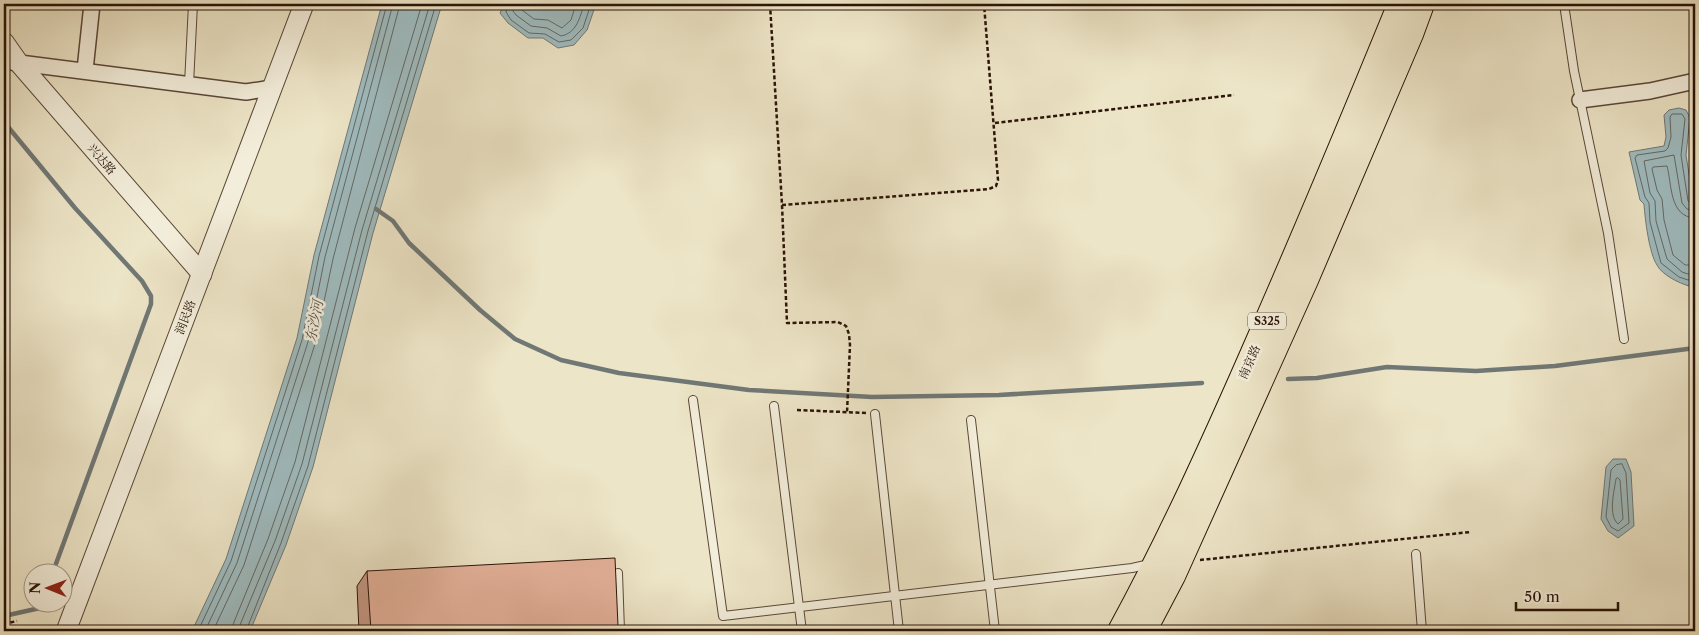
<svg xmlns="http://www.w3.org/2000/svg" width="1699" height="635" font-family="'Libre Caslon Text','Noto Serif SC',serif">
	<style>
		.water { fill: #9fbcc0; stroke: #707876 }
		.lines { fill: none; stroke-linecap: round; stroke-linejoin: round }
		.shore { stroke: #646864; stroke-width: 1 }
		.stream { stroke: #707876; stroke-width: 4.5 }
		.service-casing { stroke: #5a4837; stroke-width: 10 }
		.minor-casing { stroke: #5a4837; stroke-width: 18 }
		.tertiary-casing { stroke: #5a4837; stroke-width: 21 }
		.primary-casing { stroke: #291307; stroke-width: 26 }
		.path { stroke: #291307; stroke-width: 2.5; stroke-dasharray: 4 2.5; stroke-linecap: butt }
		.service { stroke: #f3eedb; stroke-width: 8 }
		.minor { stroke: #f3eedb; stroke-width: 15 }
		.tertiary { stroke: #f3eedb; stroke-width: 19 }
		.primary { stroke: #ede5c7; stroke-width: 24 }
		.wall { fill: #c59985; stroke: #291307 }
		.shaded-wall { fill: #a07d6c; stroke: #291307 }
		.building { fill: #e5b29b; stroke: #291307 }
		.labels { text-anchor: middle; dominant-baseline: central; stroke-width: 5; stroke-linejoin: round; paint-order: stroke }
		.shield { fill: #f3eedb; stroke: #665547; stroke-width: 1 }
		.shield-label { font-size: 11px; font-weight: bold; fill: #291307 }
		.street-label { font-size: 12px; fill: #291307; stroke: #f3eedb }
		.water-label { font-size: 14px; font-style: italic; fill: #524e48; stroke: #f3eedb }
	</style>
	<rect width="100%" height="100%" fill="#ede5c7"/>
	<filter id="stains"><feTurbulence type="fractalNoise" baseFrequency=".004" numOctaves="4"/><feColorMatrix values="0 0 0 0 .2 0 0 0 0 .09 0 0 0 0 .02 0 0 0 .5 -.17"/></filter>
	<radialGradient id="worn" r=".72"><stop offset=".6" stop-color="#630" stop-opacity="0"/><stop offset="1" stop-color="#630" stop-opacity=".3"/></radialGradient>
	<g class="water">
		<path d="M382,4h60l-69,229 -60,234 -27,78 -36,86h-58l34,-72 71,-221 17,-83z"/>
		<path d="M504,4h92l-9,26 -13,15 -16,3 -15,-10h-15l-20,-15 -8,-10z"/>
		<path d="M1679,108l7,2 4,8 -4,37 9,57v71l-6,3c-10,-3 -27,-11 -32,-21 -8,-12 -12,-46 -13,-61l-4,-4 -11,-48 35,-6 2,-9 -2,-22 5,-5z"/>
		<path d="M1613,459h13l5,13 3,54 -16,12 -10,-7 -7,-12 5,-52z"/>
	</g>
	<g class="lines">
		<g class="shore">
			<path d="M508,4l-2,8 5,8 18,13 16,1 14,8 12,-2 12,-12 8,-24"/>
			<path d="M514,4l-1,7 3,4 15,11 16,2 14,8c16,-3 19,-19 23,-32"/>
			<path d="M522,4v6l12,9 14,1 14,8 9,-8 5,-16"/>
			<path d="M1695,205l-4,-1 -3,-3 -7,-46 4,-36 -3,-5h-10l-2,3 1,20 -3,11 -3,3 -28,4 -2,3 10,39 4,6 1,19 11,41 18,14 9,3 7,-1"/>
			<path d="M1695,211l-8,-2 -5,-6 -8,-48 -30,6 6,32 5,8 1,20 11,38 15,13 6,2 7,-2"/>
			<path d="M1695,218c-26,-1 -23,-34 -28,-52l-14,1 -1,2 5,21 5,9 2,21 9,35 12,10h10"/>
			<path d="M1622,464l4,9 3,50 -11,8 -7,-4 -5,-10 5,-47 5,-5z"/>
			<path d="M1618,478l2,2 3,39 -5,5c-10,-9 -4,-32 -2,-45z"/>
			<path d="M198,631l33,-70 71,-221 17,-84 68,-252"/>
			<path d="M205,631l32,-68 71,-221 17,-85 68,-253"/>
			<path d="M213,631l31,-66 71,-221 18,-85 67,-255"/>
			<path d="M232,631l2,-9 34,-83 27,-77 60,-234 67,-224"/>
			<path d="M240,631v-6l35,-84 27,-77 60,-234 68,-226"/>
			<path d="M246,631l35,-88 27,-77 60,-235 68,-227"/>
		</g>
		<g class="stream">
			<path d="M4,122l71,86 67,73 9,15v8l-98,268"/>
			<path d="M376,209l17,12 16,22 71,67 35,29 46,21 58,13 130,17 123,7 127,-2 203,-12"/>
			<path d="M1288,379l29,-1 70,-11 89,4 79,-5 140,-18"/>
			<path d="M4,616l36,-8 2,-6"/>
		</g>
		<defs>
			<g id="service">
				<path d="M1564,4l10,67 34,162 16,106"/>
				<path d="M189,84l4,-80"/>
				<path d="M693,400l30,216 409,-48 18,-4"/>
				<path d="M774,406l28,225"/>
				<path d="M875,414l24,217"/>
				<path d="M971,420l24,211"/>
				<path d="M1416,554l6,77"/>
				<path d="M618,573l2,58"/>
			</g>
			<g id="minor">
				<path d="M4,61l242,31 26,-4"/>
				<path d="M85,70l7,-66"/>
				<path d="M1580,100l70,-9 45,-10"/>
			</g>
			<g id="tertiary">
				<path d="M4,42l14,20 184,212"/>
				<path d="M66,631l238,-627"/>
			</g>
			<g id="primary">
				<path d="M1120,631c50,-92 93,-187 135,-283 50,-114 98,-229 145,-344"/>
				<path d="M1144,631l29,-55 133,-296 105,-246 11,-30"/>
			</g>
		</defs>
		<use href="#service" class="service-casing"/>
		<use href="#minor" class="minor-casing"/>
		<use href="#tertiary" class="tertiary-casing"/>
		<use href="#primary" class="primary-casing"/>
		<g class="path">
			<path d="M770,4l12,201 5,118 51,-1 8,4 3,8 1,11 -3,68"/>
			<path d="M995,123l239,-28"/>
			<path d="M782,205l207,-16 7,-3 2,-6 -14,-176"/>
			<path d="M797,410l69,3"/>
			<path d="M1200,560l271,-28"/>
			<path d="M4,624l13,-3"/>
		</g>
		<use href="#service" class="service"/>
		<use href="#minor" class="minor"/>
		<use href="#tertiary" class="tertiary"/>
		<use href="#primary" class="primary"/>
	</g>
	<path class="wall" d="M367,571l248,60h-256l-2,-45z"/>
	<path class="shaded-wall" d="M618,626l-3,5h-95z"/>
	<path class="building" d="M615,558l3,68 -98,5h-149l-4,-60z"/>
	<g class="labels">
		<rect class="shield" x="1248" y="312.5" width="38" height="17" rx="4"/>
		<g class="shield-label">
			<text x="1267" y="321">S325</text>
		</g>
		<g class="street-label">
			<text transform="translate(102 159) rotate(49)">兴达路</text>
			<text transform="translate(185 317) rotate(-69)">润民路</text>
			<text transform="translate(1249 362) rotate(-66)">南京路</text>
		</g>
		<g class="water-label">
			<text transform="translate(314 321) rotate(-79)">东沙河</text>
		</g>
	</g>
	<rect width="1699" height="635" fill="none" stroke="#ede5c7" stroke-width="20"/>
	<rect x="5" y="5" width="1689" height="625" fill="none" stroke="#291307" stroke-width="2.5"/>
	<rect x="10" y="10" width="1679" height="615" fill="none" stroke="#291307"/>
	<g transform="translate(48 588) rotate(271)"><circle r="24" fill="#f3eedb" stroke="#a29686"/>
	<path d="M0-4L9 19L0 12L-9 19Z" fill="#8f2418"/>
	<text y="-8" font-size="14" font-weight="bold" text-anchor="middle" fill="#291307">N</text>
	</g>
	<path d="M1516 602v8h102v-8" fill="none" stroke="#291307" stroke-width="2.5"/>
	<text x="1524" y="602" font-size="15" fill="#291307" stroke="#f3eedb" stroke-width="4" paint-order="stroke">50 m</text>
	<rect width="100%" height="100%" filter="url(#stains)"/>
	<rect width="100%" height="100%" fill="url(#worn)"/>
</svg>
